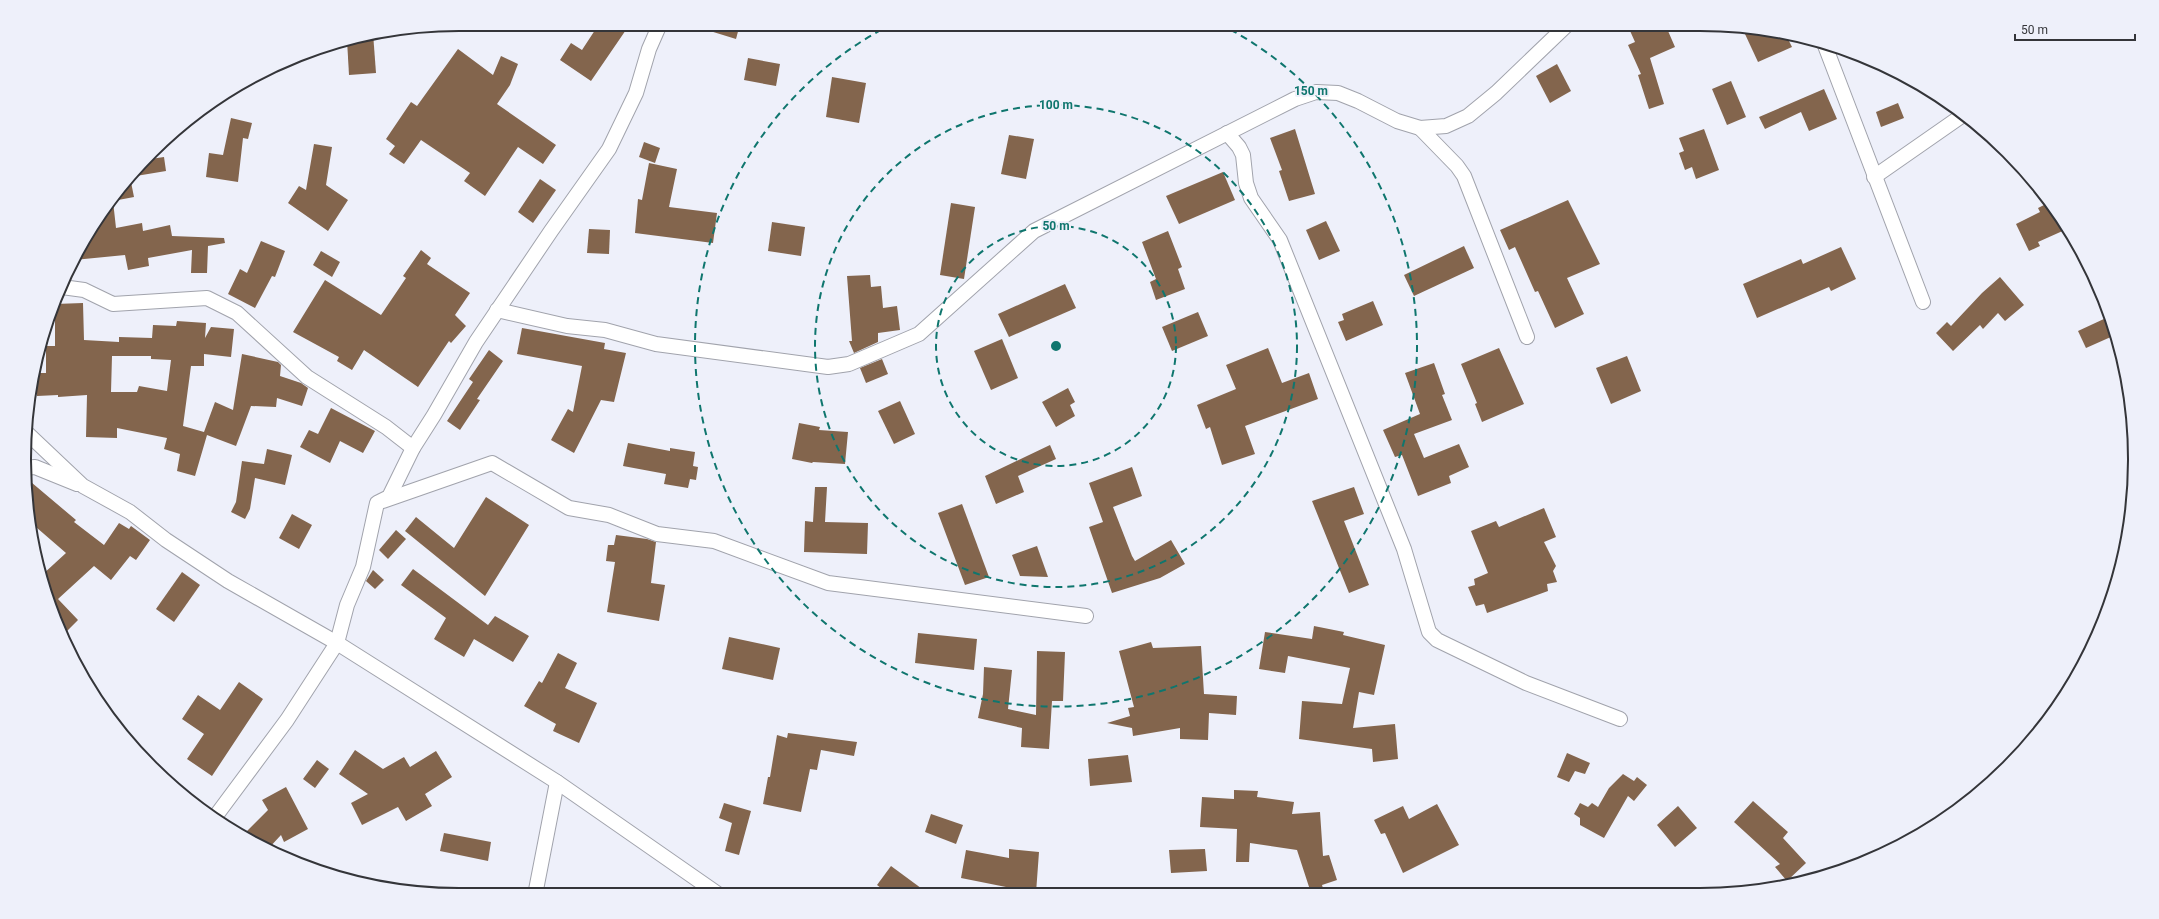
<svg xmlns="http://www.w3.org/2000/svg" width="2159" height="919" font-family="Roboto,sans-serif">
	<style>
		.building { fill: #83654d; fill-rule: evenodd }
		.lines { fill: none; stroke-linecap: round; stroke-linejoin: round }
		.minor-casing { stroke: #a1a3ac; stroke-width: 16 }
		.minor { stroke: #fff; stroke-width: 14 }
		.ring { fill: none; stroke: #0f766e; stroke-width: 2; stroke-dasharray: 7 5 }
		.rim { fill: none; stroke: #343539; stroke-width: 2 }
		.centre { fill: #0f766e; stroke: #eef0fa; stroke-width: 2 }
		.ring-label { font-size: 12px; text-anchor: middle; font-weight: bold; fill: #0f766e; stroke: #eef0fa; stroke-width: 4; stroke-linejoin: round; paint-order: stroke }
	</style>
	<rect width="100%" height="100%" fill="#eef0fa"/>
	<g class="building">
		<path d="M599,24h31l-39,57 -31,-21 11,-17 11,7z"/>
		<path d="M697,24h43l-4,15 -39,-12z"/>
		<path d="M1627,24h38l10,23 -25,11 14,46 -15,5 -11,-34 3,-1 -13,-29 7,-3z"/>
		<path d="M1755,29l30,4 7,14 -34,15 -13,-28z"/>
		<path d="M373,33l3,40 -27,2 -2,-35z"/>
		<path d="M458,49l35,26 8,-19 17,8 -8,21 -13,19 59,41 -13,19 -25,-17 -33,49 -21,-15 6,-8 -49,-33 -17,24 -15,-10 6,-8 -9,-7 25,-37 6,4z"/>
		<path d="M748,58l32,6 -4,22 -32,-6z"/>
		<path d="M1557,64l14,27 -21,12 -14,-27z"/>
		<path d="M832,77l34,6 -7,40 -33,-6z"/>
		<path d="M1731,81l15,36 -19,8 -15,-36z"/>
		<path d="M1824,89l13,30 -28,12 -8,-19 -36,17 -6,-12z"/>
		<path d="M1898,103l6,15 -23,9 -5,-15z"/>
		<path d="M231,118l21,5 -4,16 -5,-1 -5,44 -32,-5 3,-24 14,2z"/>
		<path d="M1295,129l20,65 -26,7 -10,-30 3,-1 -12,-32z"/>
		<path d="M1704,129l15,41 -23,9 -4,-12 -7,3 -6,-17 5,-2 -5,-13z"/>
		<path d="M1009,135l25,4 -8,40 -25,-5z"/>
		<path d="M644,142l16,6 -5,15 -16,-6z"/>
		<path d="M314,144l18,3 -6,38 22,15 -20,31 -40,-28 11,-17 7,4z"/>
		<path d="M164,157l2,14 -36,6 4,20 -21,4 3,27 26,-5 1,8 27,-6 2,11 52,2 1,5 -17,3 -1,27h-16l1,-23 -44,8 1,8 -21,4 -3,-15 -51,5 8,-18 50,-69 12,-13z"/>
		<path d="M649,163l28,6 -8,38 48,6 -4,30 -78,-10 3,-34 4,1z"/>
		<path d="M1223,172l12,28 -56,24 -13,-28z"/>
		<path d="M540,179l16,11 -23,33 -15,-11z"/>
		<path d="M1568,200l32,64 -33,14 17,36 -29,14 -17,-37 -3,1 -20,-45 -6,3 -9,-20z"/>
		<path d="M2050,202l17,27 -29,13 2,4 -11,5 -13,-27 24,-12 -2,-4z"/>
		<path d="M951,203l24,4 -11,72 -24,-4z"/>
		<path d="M1326,221l14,30 -21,9 -13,-30z"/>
		<path d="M772,222l33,5 -4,29 -33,-5z"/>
		<path d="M589,229l21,1 -1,24 -22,-1z"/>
		<path d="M1168,231l14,36 -4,2 7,20 -29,11 -6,-18 6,-3 -14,-37z"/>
		<path d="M261,241l24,10 -10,26 -3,-1 -17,32 -27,-14 12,-25 7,4z"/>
		<path d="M1464,246l10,22 -60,28 -10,-21z"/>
		<path d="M1841,247l15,32 -25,12 -2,-4 -72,31 -14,-34 58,-25 2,5z"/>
		<path d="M421,250l10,8 -4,6 43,29 -15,22 11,11 -15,17 -2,-2 -31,46 -54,-37 -12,20 -15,-9 2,-4 -46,-25 32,-52 56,35 25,-37 -3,-2z"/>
		<path d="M321,251l19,11 -8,15 -19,-12z"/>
		<path d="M870,275l1,12 10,-1 2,22 14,-2 3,24 -22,3v9l-24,11 -5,-12h3l-5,-65z"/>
		<path d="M2000,277l24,28 -19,16 -7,-8 -15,16 -3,-4 -27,26 -17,-18 11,-11 4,4 31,-33z"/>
		<path d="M1065,284l11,24 -67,29 -11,-23z"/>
		<path d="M1373,301l10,24 -37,16 -8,-19 6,-2 -2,-6z"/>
		<path d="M83,303l1,37 35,2v-5l33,1 1,-13 23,1 1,-5 29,2 -1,15 6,-11 23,2 -3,28 -27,-3v12h-13l-8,60 21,6 11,-30 18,8 9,-56 36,8 3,3 -1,11 21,7 7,5 -6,18 -25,-8 -1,9 -25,-1 -15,40 -29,-11 -12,41 -18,-5 3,-17 -16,-5 3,-11 -50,-10v10l-31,-1 1,-42 -29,2v-2l-21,1 -1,-23h10v-27h9v-42zM112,356h39v3l20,1 -4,31 -28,-5 -2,6h-26z"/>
		<path d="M1198,312l10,24 -36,15 -10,-24z"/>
		<path d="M2106,318l7,18 -27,12 -8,-17z"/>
		<path d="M522,328l83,15 -1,6 22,4 -12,49 -13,-2 -27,53 -23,-13 17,-31 5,3 9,-46 -65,-12z"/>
		<path d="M1002,339l16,39 -27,12 -17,-39z"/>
		<path d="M1268,348l14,35 27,-10 9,26 -73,27 10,28 -33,11 -12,-38 -4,2 -9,-24 39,-16 -10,-24z"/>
		<path d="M1499,348l25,56 -42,18 -7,-18 2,-1 -16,-39z"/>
		<path d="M489,350l14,11 -26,38 3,1 -20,30 -13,-9 26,-39 -4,-3z"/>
		<path d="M1627,356l14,35 -30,13 -15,-36z"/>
		<path d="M882,359l6,15 -22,9 -6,-15z"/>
		<path d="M1434,363l11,31 -3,1 10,25 -38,14 10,24 35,-14 10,23 -20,9 2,7 -33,13 -16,-41 -7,2 -12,-27 37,-16 -15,-41z"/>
		<path d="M1068,388l7,14 -5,3 5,11 -19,11 -14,-25z"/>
		<path d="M900,401l15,33 -21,10 -16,-33z"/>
		<path d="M331,408l44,23 -12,22 -23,-12 -10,22 -30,-16 9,-17 9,4z"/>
		<path d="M799,423l21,4 -1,3 29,2 -3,32 -32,-2 -1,1 -20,-4z"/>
		<path d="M628,443l42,8v-3l25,4 -2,14 5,1 -2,13 -6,-1 -2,9 -24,-4 2,-10 -43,-8z"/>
		<path d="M1050,445l6,14 -38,17 6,16 -28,12 -11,-28z"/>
		<path d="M267,449l25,6 -7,30 -30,-7 -5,31 -5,10 -14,-7 5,-10 6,-41 22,3z"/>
		<path d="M1132,467l10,29 -29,11 19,49 3,5 36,-21 14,24 -25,14 -48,15 -23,-66 14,-5 -14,-39z"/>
		<path d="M25,477l51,43 -2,2 30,23 15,-22 10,6 2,-3 19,14 -14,20 -6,-4 -19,24 -17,-14 -36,33 20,21 -15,15 -16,-35 -5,-25 24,-22 -37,-32z"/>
		<path d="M815,487h12l-2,35 43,1 -1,31 -63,-2 1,-31 8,1z"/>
		<path d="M1354,487l10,27 -20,7 25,64 -20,8 -37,-92z"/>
		<path d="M486,497l43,28 -44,71 -80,-65 11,-14 38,31z"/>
		<path d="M962,504l27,73 -24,8 -27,-72z"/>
		<path d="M1544,508l12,29 -12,5 12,24 -3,5 4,11 -10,2 1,7 -61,22 -3,-9 -8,2 -8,-19 7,-2 -1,-6 14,-6 -17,-42 25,-10 3,6z"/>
		<path d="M292,514l20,11 -13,24 -20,-11z"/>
		<path d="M396,530l10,9 -18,20 -9,-9z"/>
		<path d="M616,535l31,4 9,3 -5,41 14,2 -6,36 -52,-9 8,-50 -9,-1 2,-16h6z"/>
		<path d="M1037,546l11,31 -28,-1 -8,-21z"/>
		<path d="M413,569l75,56 7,-9 34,20 -16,26 -39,-23 -10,18 -30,-18 12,-21 -45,-33z"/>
		<path d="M373,570l11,10 -9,9 -9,-8z"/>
		<path d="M182,572l18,13 -26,37 -18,-13z"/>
		<path d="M1314,626l30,6 -1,3 42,10 -11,50 -15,-3 -6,36 42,-4 3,35 -25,3 -1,-13 -73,-10 3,-38 40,3 8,-36 -62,-12 -3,17 -26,-4 6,-37 47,7z"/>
		<path d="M918,633l59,6 -3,31 -59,-7z"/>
		<path d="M729,637l51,11 -7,32 -51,-11z"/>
		<path d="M1151,642l2,6 48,-2 3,48 33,2 -1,19 -27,-2 -1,27 -28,-1v-11l-47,8 -1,-8 -25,-5 23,-7 -2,-8 6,-1 -15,-56z"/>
		<path d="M1037,651l28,1 -2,49h-11l-3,48 -28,-2 1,-19 -44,-10 5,-24 1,-27 28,3 -4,39 28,6z"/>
		<path d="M558,653l19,10 -12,25 32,15 -18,40 -26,-12 3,-7 -32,-18 15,-25 3,2z"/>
		<path d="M239,682l24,17 -51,77 -25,-17 17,-25 -22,-15 16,-24 22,15z"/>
		<path d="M788,733l69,9 -3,14 -33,-6 -4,20 -7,-1 -9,43 -38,-8 5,-27h2l7,-42 10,3z"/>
		<path d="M355,750l28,19 21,-12 6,10 26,-16 16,26 -27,17 7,12 -26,15 -8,-14 -36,18 -11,-22 17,-9 -29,-20z"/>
		<path d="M1567,753l23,10 -5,11 -10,-3 -6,11 -12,-5z"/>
		<path d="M1128,755l4,27 -42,4 -2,-27z"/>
		<path d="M317,760l12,9 -14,19 -12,-9z"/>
		<path d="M1623,774l11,7 3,-4 10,8 -13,16 -6,-5 -24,42 -24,-13v-7l-6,-4 6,-11 8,4 4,-4 6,4 11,-19z"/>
		<path d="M286,787l22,42 -24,13 -3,-7 -13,14 -26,-13 26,-26 -6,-10z"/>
		<path d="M1234,790l24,1 -1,6 37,5 -2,12 28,-2 3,44 6,-1 8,25 -15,5 2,7 -13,1 -14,-43 -47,-7 -1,19h-13l1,-33 -37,-2 2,-30 32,2z"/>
		<path d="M1753,801l35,31 -5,6 23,25 -19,18 -12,-14 5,-3 -46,-42z"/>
		<path d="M724,803l27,8 -12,44 -14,-4 7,-28 -13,-5z"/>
		<path d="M1437,804l22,41 -56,28 -18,-40 -4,1 -7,-14 29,-14 6,13z"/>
		<path d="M1678,806l19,22 -22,19 -18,-22z"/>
		<path d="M931,814l32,11 -7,19 -31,-12z"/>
		<path d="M444,833l47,9 -3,19 -48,-10z"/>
		<path d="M1009,849l30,3 -3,41 -30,-2v-4l-45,-9 5,-28 43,8z"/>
		<path d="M1205,849l2,22 -36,2 -2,-23z"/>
		<path d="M891,866l38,28h-40l-12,-9z"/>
	</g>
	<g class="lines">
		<defs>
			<g id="minor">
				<path d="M1824,43l99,259"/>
				<path d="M1420,128l37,38 7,10 63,161"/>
				<path d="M1227,133l12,14 4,8 3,28 5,15 29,42 124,309 25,83 8,8 89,43 94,36"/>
				<path d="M1874,177l89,-62"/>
				<path d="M62,287l22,3 29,14 94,-6 30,15 70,64 79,50 27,21"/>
				<path d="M497,310l70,16 38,4 51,14 172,23 21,-3 70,-30 115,-103 261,-132 21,-7 22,1 20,8 39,20 23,7 26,-2 22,-10 28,-23 72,-69"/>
				<path d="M27,433l56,53 47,26 36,28 62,41 109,62 220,139 161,112"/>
				<path d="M25,468l10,-1 42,17"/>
				<path d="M383,501l109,-38 77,45 40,7 48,19 57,7 114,42 258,33"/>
				<path d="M215,817l72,-97 50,-77 10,-38 16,-38 14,-64 12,-6 24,-49 21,-33 42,-73 75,-111 58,-82 27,-56 13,-44 11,-25"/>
				<path d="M535,895l22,-113"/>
			</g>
		</defs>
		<use href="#minor" class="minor-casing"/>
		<use href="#minor" class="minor"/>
	</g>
	<g class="ring">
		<circle cx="1056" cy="346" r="120"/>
		<circle cx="1056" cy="346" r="241"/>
		<path d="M1220 24A361 361 0 1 1 892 24"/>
	</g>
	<path d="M0 0H2159V919H0ZM459 31H1700A428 428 0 0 1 2128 459V460A428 428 0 0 1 1700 888H459A428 428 0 0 1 31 460V459A428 428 0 0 1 459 31Z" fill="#eef0fa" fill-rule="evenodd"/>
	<path class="rim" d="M459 31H1700A428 428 0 0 1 2128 459V460A428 428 0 0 1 1700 888H459A428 428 0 0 1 31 460V459A428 428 0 0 1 459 31Z"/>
	<circle cx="1056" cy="346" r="6" class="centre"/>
	<g class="ring-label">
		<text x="1311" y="95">150 m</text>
		<text x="1056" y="109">100 m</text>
		<text x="1056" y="230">50 m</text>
	</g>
	<path d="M2015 34v6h120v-6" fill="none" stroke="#343539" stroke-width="2"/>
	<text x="2021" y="34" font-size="12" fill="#343539" stroke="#eef0fa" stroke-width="3" paint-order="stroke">50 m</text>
</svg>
